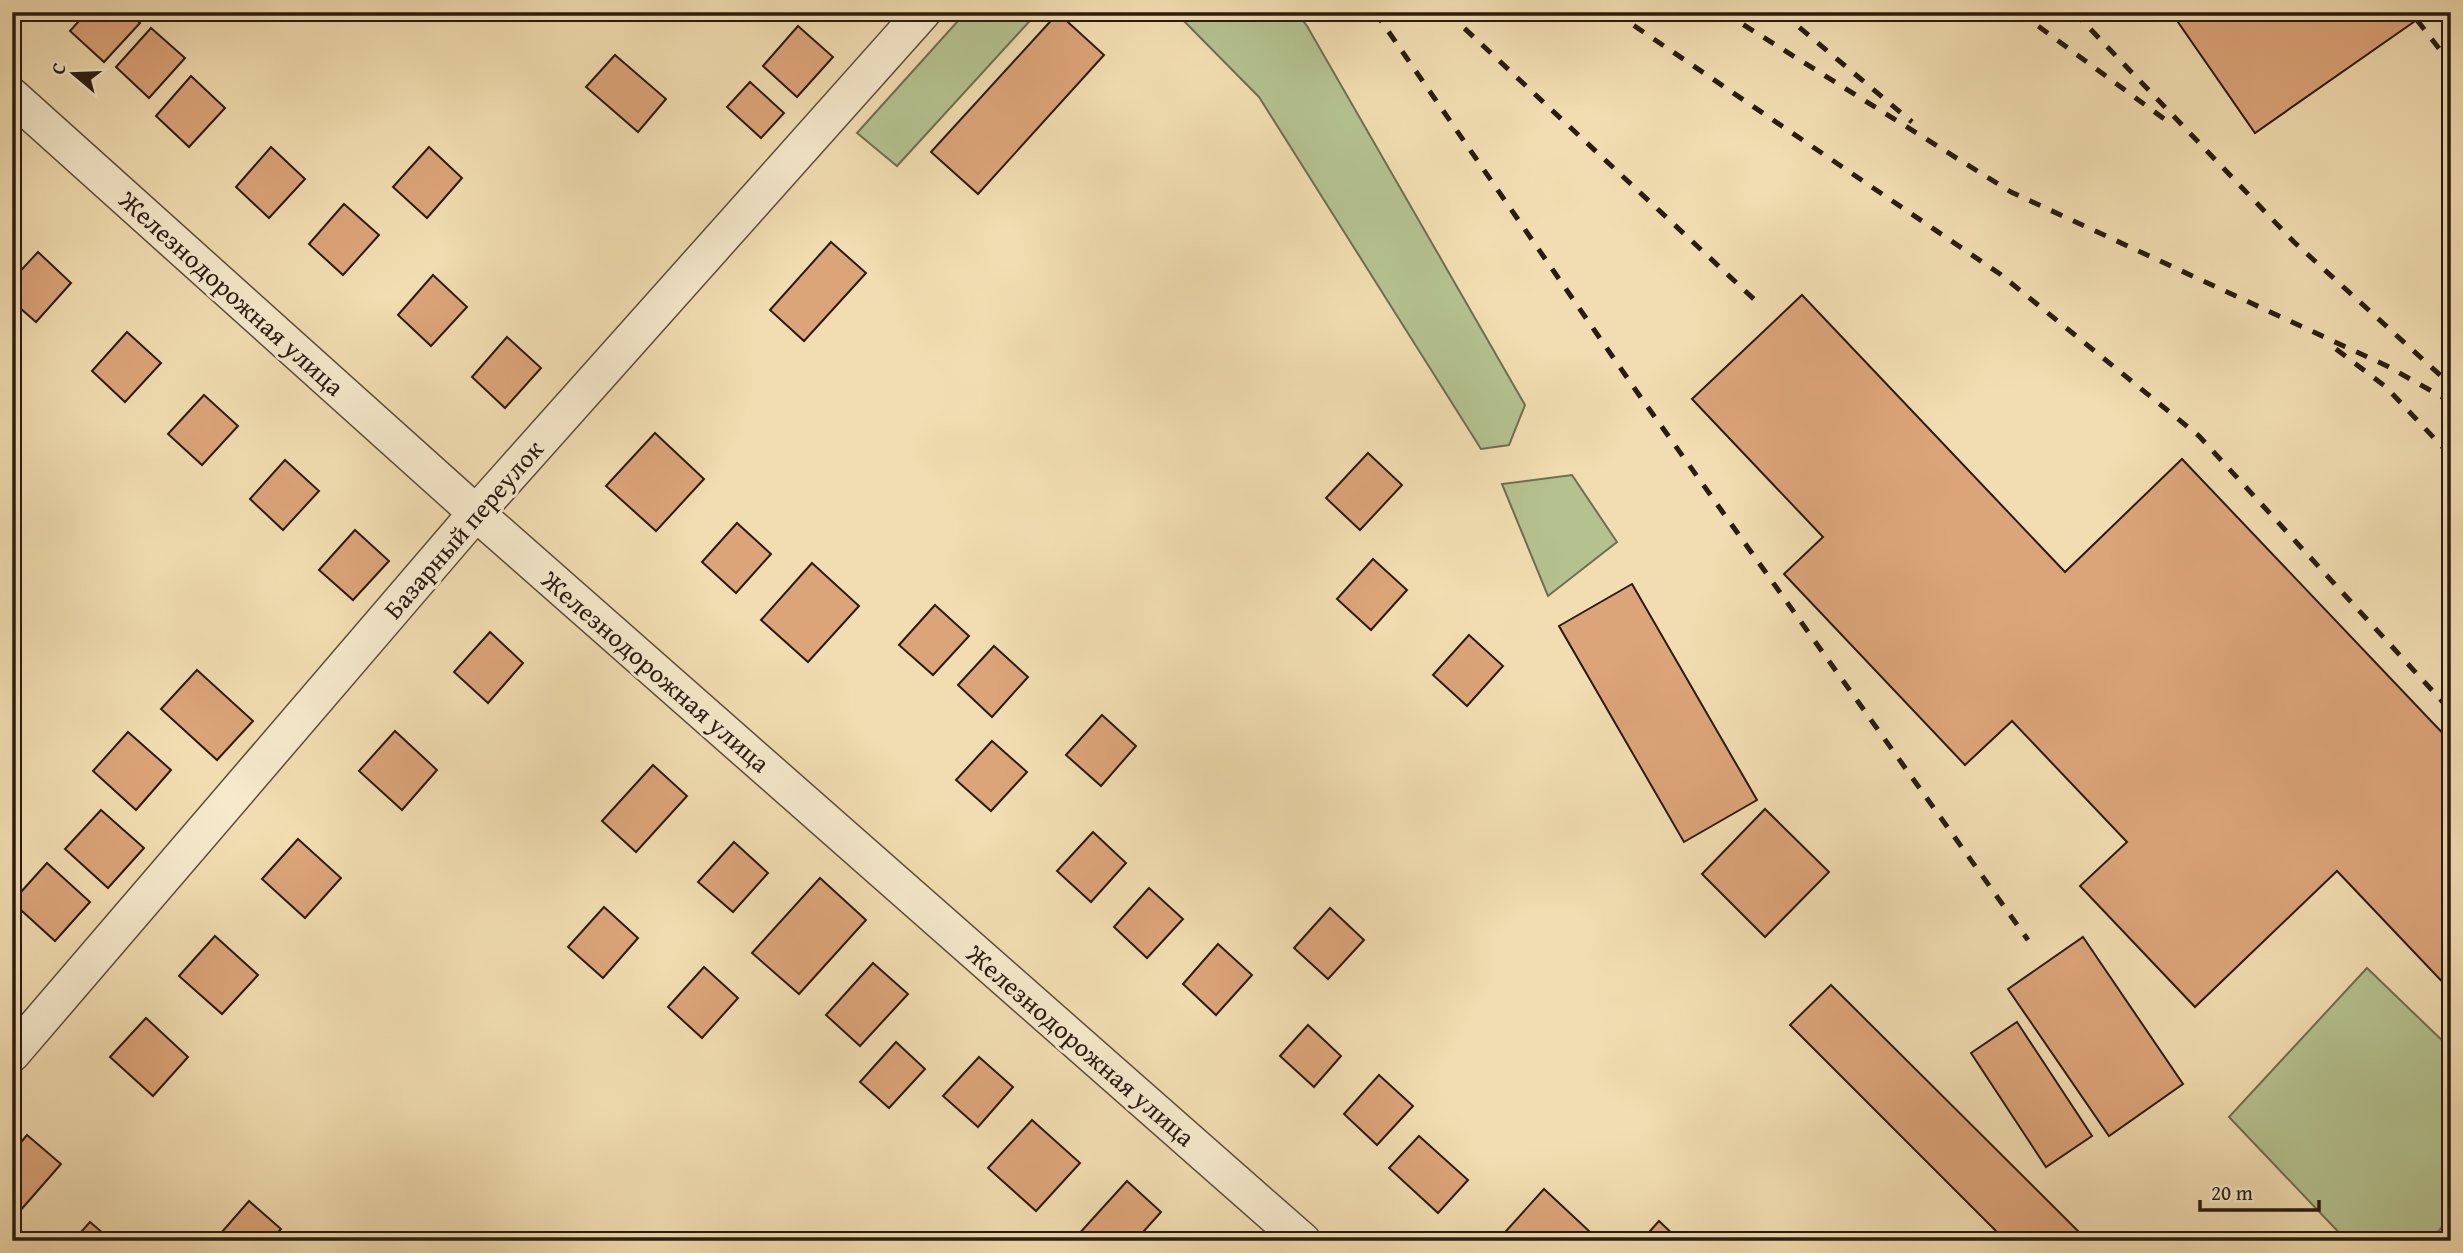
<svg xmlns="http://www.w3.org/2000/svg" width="2463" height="1253" font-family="'Gentium Book Plus',serif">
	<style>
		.green { fill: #b4c290; stroke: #6f6e51; stroke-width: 2 }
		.building { fill: #dca479; stroke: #2a1a12; stroke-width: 2 }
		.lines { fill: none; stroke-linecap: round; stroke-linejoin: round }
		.minor-casing { stroke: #5c4b3a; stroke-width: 38 }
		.minor { stroke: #f6e9cc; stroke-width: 35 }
		.rail { stroke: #2a1a12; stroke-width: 5; stroke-dasharray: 12 12; stroke-linecap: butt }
		.labels { text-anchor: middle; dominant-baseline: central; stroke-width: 6; stroke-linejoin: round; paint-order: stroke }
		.street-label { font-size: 26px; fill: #2a1a12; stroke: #f6e9cc }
	</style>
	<rect width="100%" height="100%" fill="#f1ddb1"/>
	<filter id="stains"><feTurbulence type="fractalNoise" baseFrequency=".00286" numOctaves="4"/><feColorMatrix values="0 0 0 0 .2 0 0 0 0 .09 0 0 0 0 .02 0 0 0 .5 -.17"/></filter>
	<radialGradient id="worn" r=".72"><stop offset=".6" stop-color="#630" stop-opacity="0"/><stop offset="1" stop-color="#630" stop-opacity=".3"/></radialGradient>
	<g class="green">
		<path d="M966,12h72l-141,154 -40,-33z"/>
		<path d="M1175,12h121l11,14 218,379 -16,40 -28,4 -222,-352z"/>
		<path d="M1572,475l45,67 -69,54 -46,-112z"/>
		<path d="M2367,968l84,81v169l-22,23h-82l-118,-124z"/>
	</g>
	<g class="building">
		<path d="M87,12h41l12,11 -36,39 -34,-31z"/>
		<path d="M2171,12h257l-173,121z"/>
		<path d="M1058,13l46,42 -126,139 -47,-42z"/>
		<path d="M798,26l35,31 -36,40 -34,-31z"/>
		<path d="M151,28l34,30 -36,40 -33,-31z"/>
		<path d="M615,55l51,44 -28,33 -52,-45z"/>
		<path d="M191,76l34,32 -36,39 -33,-31z"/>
		<path d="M750,82l34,31 -23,25 -34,-31z"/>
		<path d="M271,147l34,32 -36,39 -33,-31z"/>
		<path d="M429,147l33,31 -35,40 -34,-31z"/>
		<path d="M344,204l35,31 -36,40 -34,-31z"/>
		<path d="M831,242l35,31 -62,68 -34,-31z"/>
		<path d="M38,252l33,31 -35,39 -24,-21v-21z"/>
		<path d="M433,275l34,32 -36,39 -33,-31z"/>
		<path d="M1802,295l263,277 117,-113 269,283v249l-114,-120 -142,136 -115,-121 47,-44 -115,-121 -47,44 -181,-191 39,-37 -131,-138z"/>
		<path d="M127,332l34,31 -36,39 -33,-31z"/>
		<path d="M507,337l34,31 -36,40 -33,-31z"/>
		<path d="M204,395l34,31 -36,39 -34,-31z"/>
		<path d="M655,433l49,46 -48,52 -50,-45z"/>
		<path d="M1368,453l34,32 -42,45 -34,-32z"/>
		<path d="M285,460l34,31 -36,39 -33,-31z"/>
		<path d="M737,523l34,31 -35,39 -34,-31z"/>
		<path d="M355,530l34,31 -36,39 -34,-30z"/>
		<path d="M1373,559l34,31 -36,40 -34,-31z"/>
		<path d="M812,563l47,43 -51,56 -47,-42z"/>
		<path d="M1632,584l125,216 -73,42 -125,-216z"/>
		<path d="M935,605l34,31 -36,39 -34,-30z"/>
		<path d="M490,632l33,31 -35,40 -34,-31z"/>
		<path d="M1469,635l34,31 -36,40 -34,-31z"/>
		<path d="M994,646l34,31 -36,40 -34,-32z"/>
		<path d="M197,670l56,51 -36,39 -56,-51z"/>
		<path d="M1102,715l34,31 -35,40 -35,-31z"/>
		<path d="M395,731l42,39 -35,40 -43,-39z"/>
		<path d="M128,732l43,38 -35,40 -43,-39z"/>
		<path d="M992,741l35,31 -36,39 -35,-31z"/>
		<path d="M653,765l34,31 -51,56 -34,-31z"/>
		<path d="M1765,809l64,63 -64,65 -63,-63z"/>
		<path d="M101,810l43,38 -36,40 -43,-39z"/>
		<path d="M1093,832l33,31 -35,39 -34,-31z"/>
		<path d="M298,839l43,39 -36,40 -43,-39z"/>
		<path d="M734,842l34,31 -35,39 -35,-30z"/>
		<path d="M47,863l43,39 -35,39 -43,-39z"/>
		<path d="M820,878l46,42 -67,74 -47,-41z"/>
		<path d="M1149,888l34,31 -36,39 -33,-31z"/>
		<path d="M604,907l34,31 -35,40 -35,-31z"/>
		<path d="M1330,908l34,32 -36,39 -34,-31z"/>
		<path d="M215,936l43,39 -36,39 -43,-38z"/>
		<path d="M2083,937l100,147 -74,52 -101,-147z"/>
		<path d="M1218,944l34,31 -36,40 -33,-31z"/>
		<path d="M873,963l35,31 -48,52 -34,-31z"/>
		<path d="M704,967l34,31 -36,40 -34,-31z"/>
		<path d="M1831,985l251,250 -6,6h-70l-216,-216z"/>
		<path d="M146,1018l42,39 -35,39 -43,-39z"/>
		<path d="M2017,1022l75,114 -46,31 -75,-114z"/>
		<path d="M1308,1025l33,31 -27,31 -34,-31z"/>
		<path d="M896,1042l29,27 -36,39 -29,-26z"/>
		<path d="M979,1057l34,30 -35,40 -35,-31z"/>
		<path d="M1379,1075l34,31 -36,39 -33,-31z"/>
		<path d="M1032,1120l48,43 -44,48 -48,-43z"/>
		<path d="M27,1135l34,29 -49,56v-67z"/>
		<path d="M1419,1136l49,44 -30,33 -49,-45z"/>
		<path d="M1127,1181l34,31 -26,29h-53l-5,-5z"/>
		<path d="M1544,1189l45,42 -9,10h-83z"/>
		<path d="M249,1201l32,28 -11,12h-56z"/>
		<path d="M1659,1221l21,20h-39z"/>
		<path d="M90,1222l22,19h-39z"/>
	</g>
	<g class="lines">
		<defs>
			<g id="minor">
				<path d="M12,96l464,417 827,728"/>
				<path d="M12,1054l464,-541 447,-501"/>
			</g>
		</defs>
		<use href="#minor" class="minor-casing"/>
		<use href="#minor" class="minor"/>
		<g class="rail">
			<path d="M1375,12l262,380 391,548"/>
			<path d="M1447,12l310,290"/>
			<path d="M1614,12l386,262 199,162 252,275"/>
			<path d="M1723,12l288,180 376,174 64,36"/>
			<path d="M1781,12l131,110"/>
			<path d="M2019,12l148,109"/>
			<path d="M2074,12l220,230 157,143"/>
			<path d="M2417,20l34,44"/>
			<path d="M2336,349l50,38 65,69"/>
		</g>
	</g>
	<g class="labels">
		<g class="street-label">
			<text transform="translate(232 293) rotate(42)">Железнодорожная улица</text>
			<text transform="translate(463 529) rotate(-49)">Базарный переулок</text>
			<text transform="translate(656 671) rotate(41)">Железнодорожная улица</text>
			<text transform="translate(1081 1045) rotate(41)">Железнодорожная улица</text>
		</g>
	</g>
	<rect width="2463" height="1253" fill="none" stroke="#f1ddb1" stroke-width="42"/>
	<rect x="14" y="14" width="2435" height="1225" fill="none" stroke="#2a1a12" stroke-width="3.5"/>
	<rect x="21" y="21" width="2421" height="1211" fill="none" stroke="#2a1a12" stroke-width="2"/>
	<g transform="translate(74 74) rotate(289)" stroke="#f6e9cc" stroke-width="5" paint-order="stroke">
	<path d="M0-5L12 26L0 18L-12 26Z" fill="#2a1a12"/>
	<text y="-10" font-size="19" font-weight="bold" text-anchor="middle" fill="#2a1a12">С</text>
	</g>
	<path d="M2200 1200v10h119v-10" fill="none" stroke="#2a1a12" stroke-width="3.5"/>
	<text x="2211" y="1200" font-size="21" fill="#2a1a12" stroke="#f6e9cc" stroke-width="5" paint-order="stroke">20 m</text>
	<rect width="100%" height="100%" filter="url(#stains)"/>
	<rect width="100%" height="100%" fill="url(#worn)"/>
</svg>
